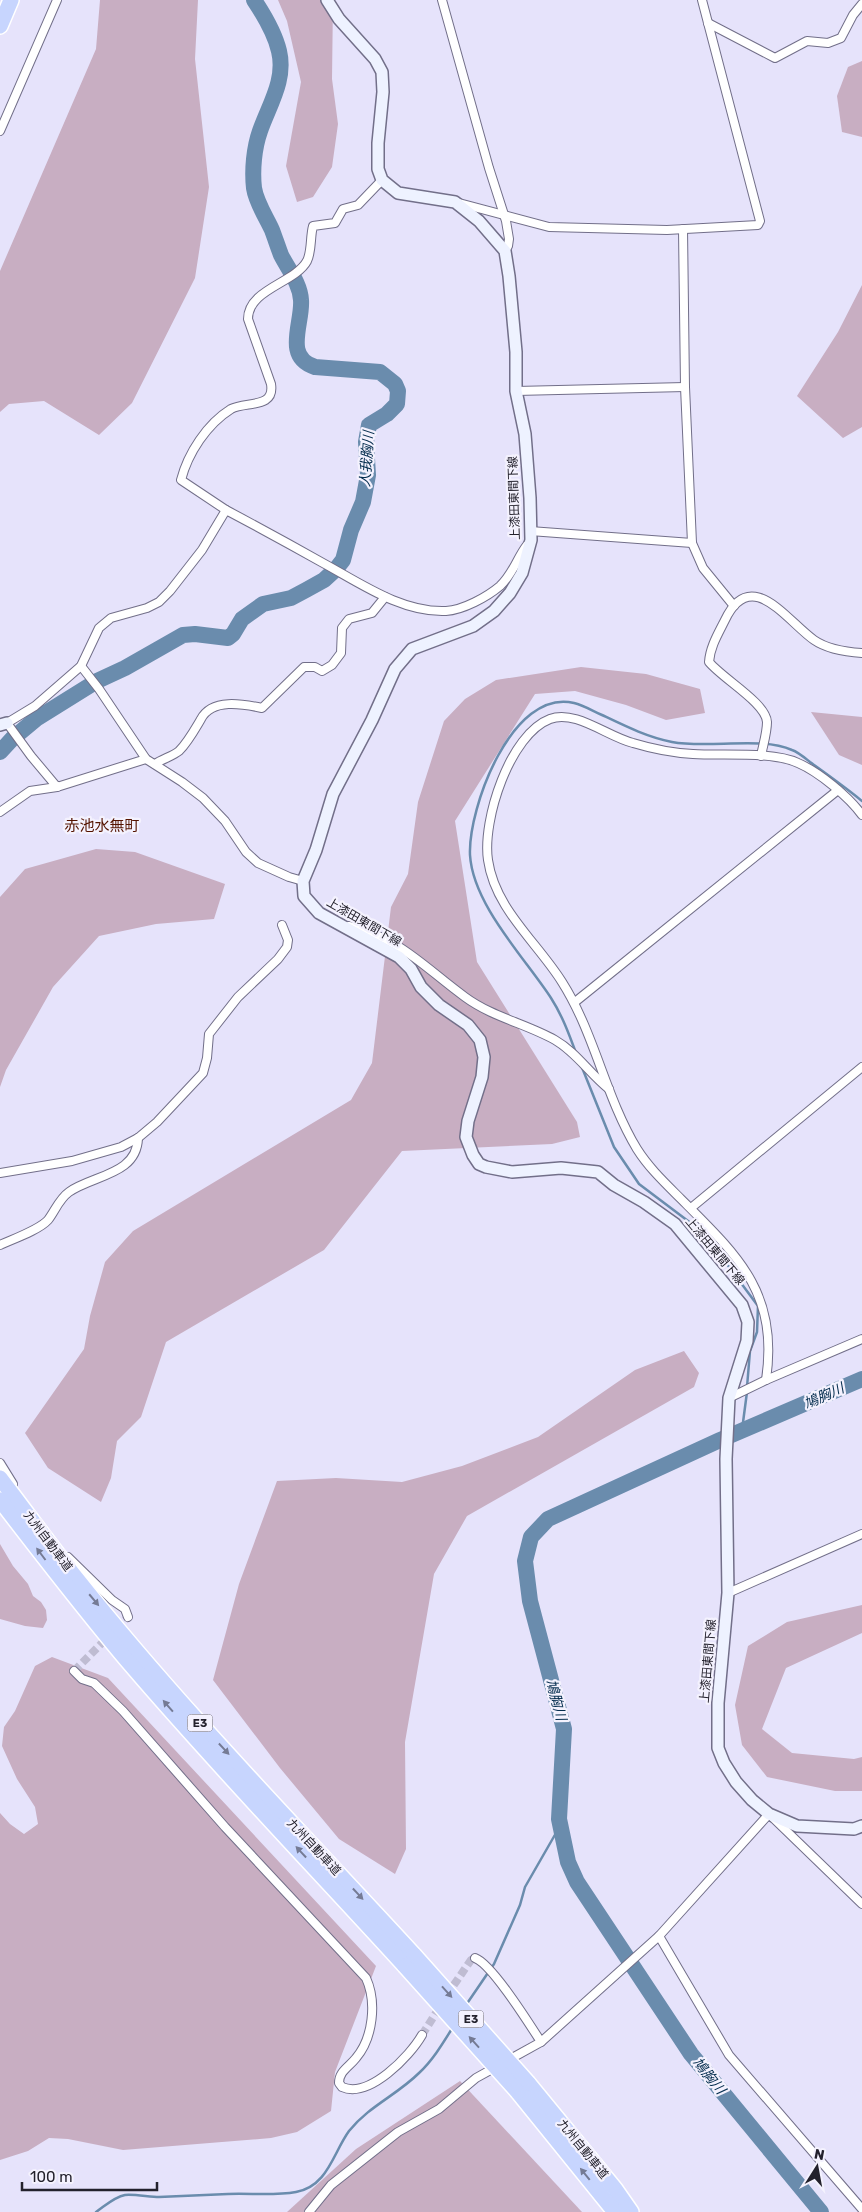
<svg xmlns="http://www.w3.org/2000/svg" width="862" height="2212" font-family="Rubik,'Noto Sans JP',sans-serif">
	<style>
		.green { fill: #c8aec2 }
		.lines { fill: none; stroke-linecap: round; stroke-linejoin: round }
		.stream { stroke: #6a8cad; stroke-width: 2.5 }
		.river { stroke: #6a8cad; stroke-width: 16 }
		.street-tunnel { stroke: #bfbcd2; stroke-width: 8; stroke-dasharray: 8 4; stroke-linecap: butt }
		.street-casing { stroke: #726f89; stroke-width: 10 }
		.secondary-casing { stroke: #726f89; stroke-width: 14 }
		.highway-casing { stroke: #fff; stroke-width: 18 }
		.street { stroke: #fff; stroke-width: 8 }
		.secondary { stroke: #eef2ff; stroke-width: 11 }
		.highway { stroke: #c7d5fe; stroke-width: 15 }
		.highway-bridge-casing { stroke: #fff; stroke-width: 18; stroke-linecap: butt }
		.highway-bridge { stroke: #c7d5fe; stroke-width: 15 }
		.oneway { fill: #757b95 }
		.labels { text-anchor: middle; dominant-baseline: central; stroke-width: 4.5; stroke-linejoin: round; paint-order: stroke }
		.shield { fill: #f4f2fe; stroke: #62606b; stroke-width: 1 }
		.shield-label { font-size: 11px; font-weight: bold; fill: #23212c }
		.street-label { font-size: 12px; fill: #23212c; stroke: #f4f2fe }
		.water-label { font-size: 14px; font-style: italic; fill: #032c4d; stroke: #f4f2fe }
		.quarter-label { font-size: 15px; fill: #541300; stroke: #f4f2fe }
	</style>
	<rect width="100%" height="100%" fill="#e6e3fb"/>
	<g class="green">
		<path d="M100,0h98l-3,59 14,128 -14,91 -63,125 -33,32 -55,-34 -35,3 -9,8v-141l96,-222z"/>
		<path d="M278,0h55l-1,79 6,45 -6,43 -19,30 -16,5 -11,-36 15,-84 -14,-61z"/>
		<path d="M862,61v76l-20,-5 -5,-36 11,-29z"/>
		<path d="M862,285v142l-19,11 -46,-42 41,-64z"/>
		<path d="M581,667l65,7 54,15 5,24 -39,7 -40,-15 -51,-14 -40,3 -80,127 22,141 100,160 3,15 -28,7 -150,7 -78,99 -158,92 -25,75 -24,24 -6,37 -10,24 -53,-34 -23,-35 59,-84 6,-33 15,-54 28,-31 218,-131 21,-37 19,-156 17,-33 10,-72 26,-81 21,-22 31,-19z"/>
		<path d="M811,712l51,5v48l-23,-10z"/>
		<path d="M96,849l39,3 90,32 -11,35 -58,5 -57,12 -46,51 -47,83 -6,17v-190l25,-28z"/>
		<path d="M684,1351l15,22 -5,14 -227,129 -33,58 -29,168 1,107 -11,25 -56,-35 -59,-71 -67,-88 26,-96 38,-103 59,-3 66,4 60,-16 76,-29 97,-67z"/>
		<path d="M0,1544l13,22 15,18 5,12 8,6 5,8 1,10 -4,8 -18,-2 -25,-7z"/>
		<path d="M862,1605v28l-76,35 -24,61 30,24 62,6 8,-2v34h-27l-68,-14 -25,-32 -7,-40 13,-59 39,-24z"/>
		<path d="M52,1657l56,21 268,288 -41,106 -4,39 -34,21 -26,6 -148,12 -55,-11 -19,-1 -21,13 -28,9v-347l10,11 14,10 14,-10 -3,-17 -18,-28 -15,-33 2,-19 11,-16 20,-45z"/>
		<path d="M460,2081l122,131h-295l69,-63z"/>
	</g>
	<g class="lines">
		<g class="stream">
			<path d="M576,1053c-7,-19 -14,-38 -25,-55 -26,-40 -78,-93 -81,-143 -2,-47 42,-167 104,-152 9,2 19,8 28,12 23,11 45,22 70,27 36,7 88,-6 120,8 6,2 13,8 18,12 18,13 35,25 52,39"/>
			<path d="M581,1065l33,82 25,37 65,49 54,73 -1,26 -7,19 -3,36"/>
			<path d="M742,1430l5,-38"/>
			<path d="M466,2005l28,-41 26,-59 5,-18 35,-61"/>
			<path d="M96,2212c9,-6 18,-15 29,-17 9,-1 25,2 34,2 23,-1 46,-2 69,-3 22,-1 46,2 68,-2 32,-6 37,-39 53,-61 20,-25 48,-36 70,-58 14,-13 24,-30 34,-46"/>
		</g>
		<g class="river">
			<path d="M0,752l12,-13 24,-20 61,-38 28,-13 58,-33 12,-1 33,4 5,-4 9,-15 21,-15 28,-6 15,-8 18,-10 12,-11 7,-9 8,-30 12,-28 5,-27 -2,-33 3,-17 18,-11 10,-10 1,-13 -3,-7 -15,-12 -65,-5c-32,-10 -12,-44 -14,-67 -1,-17 -13,-31 -20,-45 -3,-8 -6,-17 -9,-25 -6,-13 -16,-28 -18,-42 -2,-18 0,-40 6,-57 9,-26 26,-51 19,-80 -4,-17 -15,-36 -25,-51"/>
			<path d="M821,2212l-130,-158 -114,-172 -9,-20 -9,-43 5,-90 -34,-128 -5,-40 6,-24 17,-18 172,-79 142,-61"/>
		</g>
		<g class="street-tunnel">
			<path d="M74,1671l54,-54"/>
			<path d="M447,1995l24,-35 4,-2"/>
			<path d="M422,2035l19,-30"/>
		</g>
		<defs>
			<g id="street">
				<path d="M442,0l47,168 17,53 3,18 -1,7 -3,5"/>
				<path d="M708,23l67,35 32,-17 21,2 13,-5 12,-23 9,-11"/>
				<path d="M0,131l57,-131"/>
				<path d="M459,203l90,24 118,3 91,-5 2,-4 -58,-221"/>
				<path d="M683,229l2,158 7,156 11,25 31,38"/>
				<path d="M516,391l169,-4"/>
				<path d="M226,510l-45,-30c7,-27 26,-56 50,-71 15,-8 44,0 40,-25l-23,-65c0,-30 47,-36 59,-58 5,-10 3,-24 6,-35l22,-3 8,-14 15,-4 24,-25"/>
				<path d="M530,531l162,12"/>
				<path d="M81,666l18,23 47,70 36,23 21,16 22,23 21,31 12,11 31,14 14,4"/>
				<path d="M761,756c2,-11 6,-23 6,-34 -1,-19 -44,-43 -58,-60 1,-15 9,-28 16,-42 26,-55 62,1 89,20 13,9 32,12 48,13"/>
				<path d="M146,759l-89,28 -26,-31 -24,-33 28,-17 46,-40 18,-38 12,-10 36,-10 12,-6 11,-11 32,-41 24,-40c32,17 65,35 97,53 37,20 79,50 123,48 17,-1 41,-14 54,-25 13,-12 17,-28 27,-41"/>
				<path d="M155,764c7,-5 18,-8 24,-13 9,-9 16,-22 22,-32 11,-21 42,-15 61,-11l42,-41h11l7,4 10,-6 9,-12 1,-25 7,-9 23,-6 13,-16"/>
				<path d="M0,812l30,-21 27,-4"/>
				<path d="M349,926c51,12 76,42 116,71 27,20 62,27 90,43 21,12 35,34 54,49"/>
				<path d="M575,1002l263,-212"/>
				<path d="M0,1173l72,-12 49,-14 17,-9 19,-16 46,-49 4,-15 2,-24 29,-37 40,-38 9,-12 1,-7 -6,-15"/>
				<path d="M691,1208l171,-141"/>
				<path d="M0,1245c13,-6 39,-15 48,-25 7,-9 11,-21 21,-28 24,-17 68,-17 69,-54"/>
				<path d="M766,1380c13,-87 -28,-124 -85,-181 -16,-16 -32,-31 -44,-50 -32,-53 -42,-115 -75,-167 -25,-40 -67,-73 -74,-122 -6,-40 22,-126 62,-141 25,-10 58,18 83,24 20,6 40,10 60,11 29,2 79,-3 105,9 21,9 51,34 64,52"/>
				<path d="M729,1398l37,-18 96,-41"/>
				<path d="M0,1463l13,21"/>
				<path d="M68,1557l44,43 13,9 3,8"/>
				<path d="M728,1593l134,-59"/>
				<path d="M74,1671l8,8 12,4 29,28 102,116 141,151c11,24 7,60 -10,80 -7,9 -17,13 -17,25l3,4c27,12 68,-31 80,-52"/>
				<path d="M862,1904l-93,-90 -110,122 70,119 133,154"/>
				<path d="M475,1958c17,6 55,67 66,84"/>
				<path d="M309,2212l22,-27 67,-53 41,-23 37,-31 65,-36 118,-106"/>
			</g>
			<g id="secondary">
				<path d="M327,0l12,19 36,40 7,13 1,20 -5,51v26l4,11 16,13 57,9 24,19 26,30 4,25 7,76v39l9,43 5,64 1,42 -9,33 -12,20 -16,18 -21,15 -61,23 -17,20 -23,51 -39,74 -17,56 -13,31 1,15 15,17 80,44 12,12 10,18 18,18 29,20 12,15 4,17 -2,20 -14,44 -2,16 7,18 6,9 7,3 26,5 49,-4 37,4 16,13 30,17 31,22 67,81 6,17 -1,19 -18,57 -3,61 2,134 -10,110v45l6,15 12,19 16,18 17,14 28,12 57,3 8,-3"/>
				<path d="M0,725l7,-2"/>
			</g>
			<g id="highway">
				<path d="M0,26l11,-26"/>
				<path d="M0,1478c25,33 50,67 76,100 105,132 224,253 338,377"/>
				<path d="M0,1500c43,56 86,112 132,166 88,103 182,200 273,300"/>
				<path d="M528,2083l87,106 16,23"/>
				<path d="M518,2092l97,120"/>
			</g>
		</defs>
		<use href="#street" class="street-casing"/>
		<use href="#secondary" class="secondary-casing"/>
		<use href="#highway" class="highway-casing"/>
		<use href="#street" class="street"/>
		<use href="#secondary" class="secondary"/>
		<use href="#highway" class="highway"/>
		<defs>
			<g id="highway-bridge">
				<path d="M414,1955l114,128"/>
				<path d="M405,1966l113,126"/>
			</g>
		</defs>
		<use href="#highway-bridge" class="highway-bridge-casing"/>
		<use href="#highway-bridge" class="highway-bridge"/>
	</g>
	<defs><path id="oneway-solid" d="M-6-.8H1V-3.2L6.5 0L1 3.2V.8H-6Z" transform="scale(1.25)"/></defs>
	<g class="oneway">
		<use href="#oneway-solid" transform="translate(41 1554) rotate(-127)"/>
		<use href="#oneway-solid" transform="translate(94 1600) rotate(50)"/>
		<use href="#oneway-solid" transform="translate(168 1706) rotate(-131)"/>
		<use href="#oneway-solid" transform="translate(224 1749) rotate(47)"/>
		<use href="#oneway-solid" transform="translate(301 1852) rotate(-133)"/>
		<use href="#oneway-solid" transform="translate(358 1894) rotate(47)"/>
		<use href="#oneway-solid" transform="translate(447 1992) rotate(48)"/>
		<use href="#oneway-solid" transform="translate(474 2042) rotate(-132)"/>
		<use href="#oneway-solid" transform="translate(585 2174) rotate(-129)"/>
	</g>
	<g class="labels">
		<g class="shield">
			<rect x="187.5" y="1714.5" width="25" height="17" rx="4"/>
			<rect x="458.5" y="2010.5" width="25" height="17" rx="4"/>
		</g>
		<g class="shield-label">
			<text x="200" y="1723">E3</text>
			<text x="471" y="2019">E3</text>
		</g>
		<g class="street-label">
			<text transform="translate(514 498) rotate(-92)">上漆田東間下線</text>
			<text transform="translate(364 922) rotate(30)">上漆田東間下線</text>
			<text transform="translate(715 1251) rotate(50)">上漆田東間下線</text>
			<text transform="translate(48 1541) rotate(53)">九州自動車道</text>
			<text transform="translate(708 1661) rotate(-85)">上漆田東間下線</text>
			<text transform="translate(314 1847) rotate(47)">九州自動車道</text>
			<text transform="translate(583 2149) rotate(51)">九州自動車道</text>
		</g>
		<g class="water-label">
			<text transform="translate(367 459) rotate(-86)">人我胸川</text>
			<text transform="translate(824 1396) rotate(-24)">鳩胸川</text>
			<text transform="translate(556 1700) rotate(75)">鳩胸川</text>
			<text transform="translate(709 2076) rotate(51)">鳩胸川</text>
		</g>
		<g class="quarter-label">
			<text x="102" y="826">赤池水無町</text>
		</g>
	</g>
	<g transform="translate(817 2167) rotate(11)" stroke="#f4f2fe" stroke-width="4" paint-order="stroke">
	<path d="M0-4L9 19L0 12L-9 19Z" fill="#23212c"/>
	<text y="-8" font-size="14" font-weight="bold" text-anchor="middle" fill="#23212c">N</text>
	</g>
	<path d="M22 2182v8h135v-8" fill="none" stroke="#23212c" stroke-width="2.5"/>
	<text x="30" y="2182" font-size="15" fill="#23212c" stroke="#f4f2fe" stroke-width="4" paint-order="stroke">100 m</text>
</svg>
